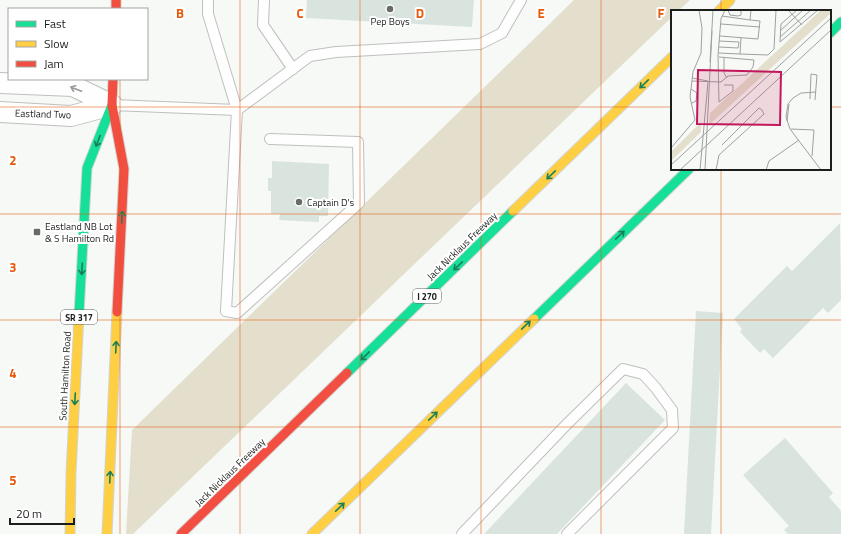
<svg xmlns="http://www.w3.org/2000/svg" width="841" height="534" font-family="'Titillium Web',sans-serif">
	<style>
		.green { fill: #e3dfcc }
		.building { fill: #dae4de }
		.lines { fill: none; stroke-linecap: round; stroke-linejoin: round }
		.lane-casing { stroke: #bec0bd; stroke-width: 12 }
		.street-casing { stroke: #bec0bd; stroke-width: 22 }
		.fast-casing { stroke: #d3d4d2; stroke-width: 11 }
		.slow-casing { stroke: #d3d4d2; stroke-width: 11 }
		.jam-casing { stroke: #d3d4d2; stroke-width: 11 }
		.lane { stroke: #fefefe; stroke-width: 10 }
		.street { stroke: #fefefe; stroke-width: 20 }
		.fast { stroke: #16e098; stroke-width: 9 }
		.slow { stroke: #ffcf43; stroke-width: 9 }
		.jam { stroke: #f24e42; stroke-width: 9 }
		.oneway { stroke: #197f5a }
		.oneway2 { stroke: #989998 }
		.grid { fill: none; stroke: #e8590c; stroke-width: 1; stroke-opacity: 0.55 }
		.poi-dot { fill: #686b67; stroke: #fff; stroke-width: 1.5 }
		.labels { text-anchor: middle; dominant-baseline: central; stroke-width: 4; stroke-linejoin: round; paint-order: stroke }
		.shield { fill: #fff; stroke: #60625f; stroke-width: 1 }
		.shield-label { font-size: 9px; font-weight: bold; fill: #1c1e1b }
		.poi-label { font-size: 10px; fill: #1c1e1b; stroke: #fff; text-anchor: start }
		.street-label { font-size: 10px; fill: #1c1e1b; stroke: #fff }
		.inset-road { fill: none; stroke: #9fa19e; stroke-width: 1 }
		.view { fill: #c2185b; fill-opacity: 0.15; stroke: #c2185b; stroke-width: 2 }
		.inset-edge { fill: none; stroke: #1c1e1b; stroke-width: 2 }
		.grid-label { font-size: 13px; text-anchor: middle; font-weight: bold; fill: #e8590c; stroke: #fff; stroke-width: 4; stroke-linejoin: round; paint-order: stroke }
	</style>
	<rect width="100%" height="100%" fill="#f6f9f5"/>
	<path class="green" d="M574,0h116l-12,11h-6v6l-539,517h-7l6,-104z"/>
	<g class="building">
		<path d="M307,0h167l-2,27 -166,-9z"/>
		<path d="M272,161l57,3 -1,52h-9v6l-40,-2 1,-6h-9v-23h-3v-13h4z"/>
		<path d="M840,223l1,77 -13,13 -5,-5 -50,50 -9,-9 -4,4 -20,-21 2,-3 -8,-10 53,-53 5,5z"/>
		<path d="M696,311l27,2 -12,221h-27z"/>
		<path d="M626,383l39,37 -108,114h-73z"/>
		<path d="M785,438l48,55 -4,4 12,14v23h-53l-4,-4 5,-4 -46,-51z"/>
	</g>
	<g class="lines">
		<defs>
			<g id="lane">
				<path d="M208,0v14l29,96 -11,201 11,2 122,-110 -1,-61 -88,-3"/>
				<path d="M264,0l-1,25 30,44"/>
				<path d="M112,105l125,5 73,-54 26,-4 144,-8 22,-11 19,-33"/>
				<path d="M462,534l105,-110 56,-55 20,5 12,13 17,23 1,18 -106,106"/>
			</g>
			<g id="street">
				<path d="M0,83l73,3 39,19"/>
				<path d="M0,112l71,4 41,-11"/>
			</g>
			<g id="fast">
				<path d="M830,33l11,-11"/>
				<path d="M79,314l8,-146 25,-63"/>
				<path d="M534,319l155,-150"/>
				<path d="M347,373l166,-162"/>
			</g>
			<g id="slow">
				<path d="M719,11l11,-11"/>
				<path d="M513,211l159,-154"/>
				<path d="M70,534l1,-61 8,-159"/>
				<path d="M107,534l10,-222"/>
				<path d="M312,534l222,-215"/>
			</g>
			<g id="jam">
				<path d="M116,0v9"/>
				<path d="M113,79l-1,26 12,64 -7,143"/>
				<path d="M181,534l166,-161"/>
			</g>
		</defs>
		<use href="#lane" class="lane-casing"/>
		<use href="#street" class="street-casing"/>
		<use href="#fast" class="fast-casing"/>
		<use href="#slow" class="slow-casing"/>
		<use href="#jam" class="jam-casing"/>
		<use href="#lane" class="lane"/>
		<use href="#street" class="street"/>
		<use href="#fast" class="fast"/>
		<use href="#slow" class="slow"/>
		<use href="#jam" class="jam"/>
	</g>
	<defs><path id="oneway-shaft" d="M-6 0H5M1.5-3L5.5 0L1.5 3" fill="none" stroke-width="1.6" stroke-linecap="round" stroke-linejoin="round"/></defs>
	<g class="oneway">
		<use href="#oneway-shaft" transform="translate(644 84) rotate(136)"/>
		<use href="#oneway-shaft" transform="translate(98 141) rotate(111)"/>
		<use href="#oneway-shaft" transform="translate(551 175) rotate(136)"/>
		<use href="#oneway-shaft" transform="translate(122 217) rotate(-87)"/>
		<use href="#oneway-shaft" transform="translate(620 235) rotate(-44)"/>
		<use href="#oneway-shaft" transform="translate(458 266) rotate(136)"/>
		<use href="#oneway-shaft" transform="translate(82 269) rotate(93)"/>
		<use href="#oneway-shaft" transform="translate(526 325) rotate(-44)"/>
		<use href="#oneway-shaft" transform="translate(116 347) rotate(-87)"/>
		<use href="#oneway-shaft" transform="translate(365 356) rotate(136)"/>
		<use href="#oneway-shaft" transform="translate(75 399) rotate(93)"/>
		<use href="#oneway-shaft" transform="translate(433 416) rotate(-44)"/>
		<use href="#oneway-shaft" transform="translate(110 477) rotate(-87)"/>
		<use href="#oneway-shaft" transform="translate(340 507) rotate(-44)"/>
	</g>
	<use class="oneway2" href="#oneway-shaft" transform="translate(76 89) rotate(-159)"/>
	<path class="grid" d="M120,0v9M240,0v534M360,0v534M481,0v534M601,0v534M721,0v11M120,79v455M0,107h672M830,107h11M721,169v365M0,214h841M0,320h841M0,427h841"/>
	<g class="poi-dot">
		<circle cx="390" cy="9" r="4"/>
		<circle cx="299" cy="202" r="4"/>
		<rect x="33" y="228" width="8" height="8" rx="2"/>
	</g>
	<g class="labels">
		<g class="shield">
			<rect x="413" y="289" width="28" height="14" rx="3"/>
			<rect x="61" y="310" width="36" height="14" rx="3"/>
		</g>
		<g class="shield-label">
			<text x="427" y="296">I 270</text>
			<text x="79" y="317">SR 317</text>
		</g>
		<g class="poi-label">
			<text x="390" y="21" text-anchor="middle">Pep Boys</text>
			<text x="307" y="202">Captain D's</text>
			<text x="45" y="226">Eastland NB Lot<tspan x="45" dy="12">&amp; S Hamilton Rd</tspan></text>
		</g>
		<g class="street-label">
			<text transform="translate(43 114) rotate(2)">Eastland Two</text>
			<text transform="translate(462 246) rotate(-44)">Jack Nicklaus Freeway</text>
			<text transform="translate(65 376) rotate(-87)">South Hamilton Road</text>
			<text transform="translate(230 472) rotate(-44)">Jack Nicklaus Freeway</text>
		</g>
	</g>
	<g transform="translate(671 10)">
		<rect width="160" height="160" fill="#f6f9f5"/>
		<path d="M150,0h10v3l-122,112 1,-12zM30,112v10l-30,29v-9z" fill="#e3dfcc"/>
		<path class="inset-road" d="M57,0l2,5 8,1 3,-1v-5M117,0l14,15M126,0l-16,14 -1,18 38,-32M51,6l28,4 1,-10M50,14l39,3M110,20l22,-20M49,26l38,3 2,-18 -10,-1M109,27l31,-27M70,28l-1,16 28,1 6,-6 2,-39M48,37l19,1 1,-6 -20,-1M48,43l21,1M53,48v15l3,5M39,52l3,-52M21,68l16,3M21,71l29,1 7,-6 19,-1 6,-8 1,-7 -35,-3M53,75h9v6l-14,11 -1,-47 3,-36 4,-9M20,79l6,4 -1,8 -4,2M145,82l-15,1 -8,5 -5,6 -2,13 4,12 31,41M139,89l1,-25 6,1 -2,25M116,111l2,-17M120,119l23,1 -2,26M0,138l24,-28 -5,-23 3,-25 8,-19 1,-25 -3,-18M0,155l160,-147M9,160l151,-140M29,160l8,-88M34,160l7,-139M45,160l3,-15 45,-41 -2,-4 -3,-2 -37,37M95,160l3,-9 30,-21"/>
		<path class="view" d="M27,60l83,2 -1,53 -83,-1z"/>
		<rect width="160" height="160" class="inset-edge"/>
	</g>
	<g class="grid-label">
		<text x="180" y="18">B</text>
		<text x="300" y="18">C</text>
		<text x="420" y="18">D</text>
		<text x="541" y="18">E</text>
		<text x="661" y="18">F</text>
		<text x="13" y="165">2</text>
		<text x="13" y="272">3</text>
		<text x="13" y="378">4</text>
		<text x="13" y="485">5</text>
	</g>
	<rect x="8" y="8" width="140" height="72" fill="#ffffff" stroke="#a4a5a4"/>
	<rect x="16" y="21" width="20" height="6" fill="#16e098" stroke="#a4a5a4"/>
	<text x="44" y="28" font-size="12" fill="#1c1e1b">Fast</text>
	<rect x="16" y="41" width="20" height="6" fill="#ffcf43" stroke="#a4a5a4"/>
	<text x="44" y="48" font-size="12" fill="#1c1e1b">Slow</text>
	<rect x="16" y="61" width="20" height="6" fill="#f24e42" stroke="#a4a5a4"/>
	<text x="44" y="68" font-size="12" fill="#1c1e1b">Jam</text>
	<path d="M10 518v6h64v-6" fill="none" stroke="#1c1e1b" stroke-width="2"/>
	<text x="16" y="518" font-size="12" fill="#1c1e1b" stroke="#ffffff" stroke-width="3" paint-order="stroke">20 m</text>
</svg>
